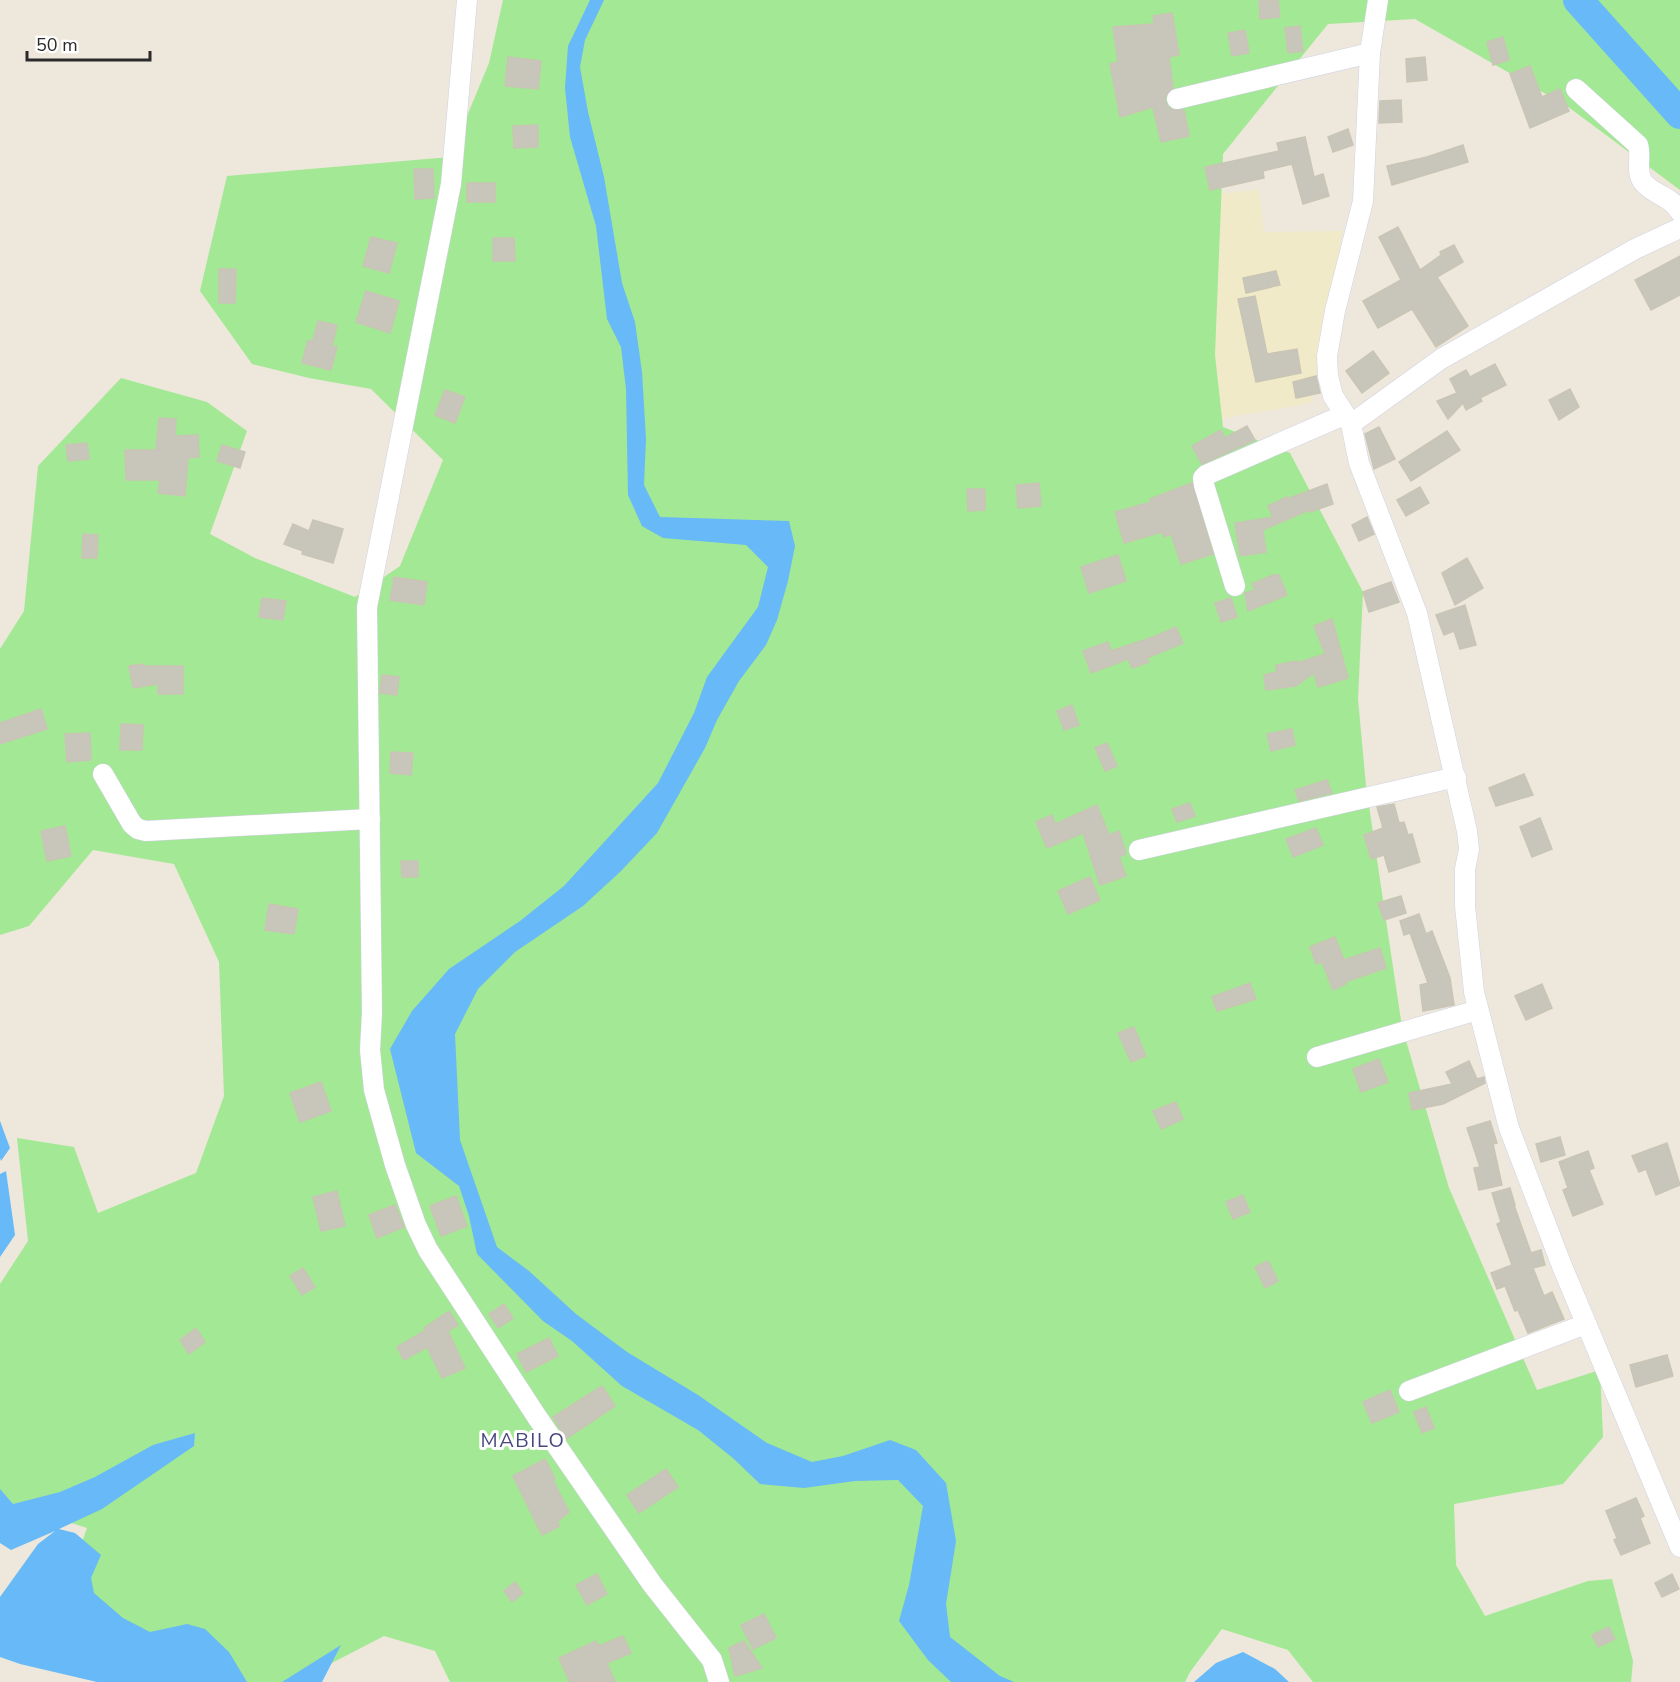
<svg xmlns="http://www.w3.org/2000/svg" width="1680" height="1682" font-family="'Nunito Sans',sans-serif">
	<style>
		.education { fill: #f0eac9 }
		.green { fill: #a3e894 }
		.water { fill: #67b9f7 }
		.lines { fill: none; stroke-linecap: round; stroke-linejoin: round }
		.river { stroke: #67b9f7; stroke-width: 30 }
		.building { fill: #c8c6ba; stroke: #c9c5b5; stroke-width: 1.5 }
		.minor-casing { stroke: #d0d1e4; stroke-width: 21 }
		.minor { stroke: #fff; stroke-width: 20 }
		.labels { text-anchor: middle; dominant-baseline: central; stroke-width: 6; stroke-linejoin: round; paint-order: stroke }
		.quarter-label { font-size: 20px; letter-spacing: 1.5px; fill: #47487e; stroke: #fff }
	</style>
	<rect width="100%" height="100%" fill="#ede8db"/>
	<path class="education" d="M1259,190l5,42 78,-1 -9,71 -22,101 -103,18 -25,-224z"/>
	<path class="green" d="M503,0h1177v190l-113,-84 -152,-87 -87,5 -105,130 -8,201 8,72 67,26 73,139 -5,107 8,87 36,241 47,161 88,202 63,-20 3,67 -40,47 -109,20 2,61 29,51 103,-35 24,-2 21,82 -2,21h-318l-25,-32 -66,-21 -32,43 -5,10h-735l-15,-31 -51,-15 -89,46h-56l-175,-88 23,-66 -74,-24 -13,-9v-211l28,-43 -11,-103 57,9 24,66 98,-40 28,-77 -5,-134 -45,-98 -81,-14 -64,76 -29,9v-286l24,-38 14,-145 83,-88 86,24 40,29 -37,103 45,24 100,39 45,-31 43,-106 -72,-71 -62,-11 -57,-14 -52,-73 27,-115 223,-19 39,-94z"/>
	<g class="water">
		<path d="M590,0h14l-19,40 -5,27 8,45 16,65 18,106 13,39 7,50 4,67 -2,46 16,32 129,4 6,25 -7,35 -11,39 -11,25 -27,36 -22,39 -12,28 -48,85 -37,39 -37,34 -68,46 -37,37 -23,45 5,106 37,107 32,24 47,43 51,38 71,43 69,48 45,19 31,-6 47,-16 26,10 30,33 10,58 -10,63 4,33 50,39 14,6h-63l-23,-22 -29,-39 10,-36 14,-79 -25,-26 -43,1 -51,7 -44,-4 -26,-25 -36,-29 -76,-44 -50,-45 -29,-20 -66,-67 -8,-38 -10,-30 -43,-33 -26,-104 22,-38 37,-42 71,-48 44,-35 94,-103 36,-70 13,-36 51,-70 10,-40 -22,-22 -83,-7 -21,-12 -14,-31 -2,-106 -5,-42 -14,-28 -11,-93 -26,-89 -5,-49 3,-42z"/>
		<path d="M0,1121l10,27 -9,13 -1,-3z"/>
		<path d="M6,1171l9,64 -15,22v-83z"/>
		<path d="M195,1433l-1,13 -92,63 -43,20 16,4 26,22 -10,23 3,15 29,25 27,14 37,-8 18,5 24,23 18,30h-150l-77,-18 -20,-7v-60l38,-53 17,-13 -44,19 -11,-7v-54l13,15 47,-12 35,-15 58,-32z"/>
		<path d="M341,1645l-19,37h-40z"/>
		<path d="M1243,1652l32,17 14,13h-95l22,-19z"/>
	</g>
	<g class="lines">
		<path class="river" d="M1578,0l102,114"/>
	</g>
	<g class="building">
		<path d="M1259,0h19l2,17 -20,2z"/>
		<path d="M1172,13l7,42 -10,2 4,31 -7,7 -1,6 3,6 5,3h11l5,26 -28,6 -8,-35 -33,10 -10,-53 8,-2 -5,-35 41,-3 -1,-8z"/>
		<path d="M1300,26l3,25 -15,2 -3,-25z"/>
		<path d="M1245,30l4,23 -17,3 -4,-23z"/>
		<path d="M1503,37l6,23 -16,5 -6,-23z"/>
		<path d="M508,57l33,4 -3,28 -33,-3z"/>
		<path d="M1425,57l2,23 -20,2 -1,-23z"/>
		<path d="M1530,66l12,31 18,-8 9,22 -39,17 -20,-54z"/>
		<path d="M1401,100l1,22 -23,1 1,-22z"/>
		<path d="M538,125v22l-24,1 -1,-22z"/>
		<path d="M1348,129l5,16 -20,7 -5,-15z"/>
		<path d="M1305,137l9,40 9,-3 6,22 -26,8 -11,-40 -29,7 1,7 -54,12 -5,-23 74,-16 -2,-8z"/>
		<path d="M1463,145l5,17 -76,23 -5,-19 40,-9z"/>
		<path d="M414,169h19l1,29 -19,1z"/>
		<rect x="467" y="183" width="28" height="19"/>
		<path d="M1398,227l22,43 21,-15 -1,-3 14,-7 9,17 -26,15 31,49 -32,21 -24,-38 -34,19 -15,-27 38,-21 -22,-43z"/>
		<path d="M371,237l26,6 -8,30 -26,-7z"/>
		<path d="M493,238h21l1,23h-22z"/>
		<path d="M1680,256v39l-29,15 -16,-30z"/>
		<path d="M219,269h17l-1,34h-16z"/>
		<path d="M1276,271l4,14 -34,8 -3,-15z"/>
		<path d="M366,291l33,10 -9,32 -34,-11z"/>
		<path d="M1255,296l12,58 30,-5 4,24 -45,9 -18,-83z"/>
		<path d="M318,321l19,4 -5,21 5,1 -6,23 -29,-7 6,-23 5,1z"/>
		<path d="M1373,351l16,22 -27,20 -16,-22z"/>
		<path d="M1495,364l11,21 -26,13 2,3 -16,9 -3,-7 -15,16 -11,-18 20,-8 -7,-14 16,-9 4,7z"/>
		<path d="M1316,376l4,17 -24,5 -3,-16z"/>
		<path d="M1570,389l9,18 -20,13 -10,-20z"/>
		<path d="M445,390l20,7 -10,26 -20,-8z"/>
		<path d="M159,418l17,1 -1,17 23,-1 1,22 -11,1 -3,38 -27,-3 2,-13h-34l-1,-30h31z"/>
		<path d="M1247,426l8,14 -53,24 -10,-18 29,-16 4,8z"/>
		<path d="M1379,427l16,32 -21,10 -9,-35z"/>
		<path d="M1447,431l13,19 -49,31 -12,-19z"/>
		<path d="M87,443l2,16 -21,2 -2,-16z"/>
		<path d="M222,445l23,7 -5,16 -23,-7z"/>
		<path d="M1039,483l2,23 -23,2 -2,-23z"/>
		<path d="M1192,483l21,71 -32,10 -10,-30 -7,3 -2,-5 -38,11 -9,-31 36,-10 -1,-3z"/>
		<path d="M1327,484l6,20 -23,8 -1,-2 -46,20 3,22 -26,4 -5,-33 38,-6 -5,-11 19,-9v2z"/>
		<path d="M1420,487l9,16 -23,13 -9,-16z"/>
		<path d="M967,489h18v21l-17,1z"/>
		<path d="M1367,517l7,17 -15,7 -7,-16z"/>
		<path d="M313,520l30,9 -10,34 -31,-9 1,-3 -19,-7 9,-20 16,7z"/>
		<path d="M83,534l15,1 -1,23h-15z"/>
		<path d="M1118,555l8,26 -37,12 -8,-26z"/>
		<path d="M1467,558l16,30 -28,17 -13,-32z"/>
		<path d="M1273,575h6l8,20 -39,16 -3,-18 10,-3 -3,-6z"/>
		<path d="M394,577l33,5 -3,23 -34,-5z"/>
		<path d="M1391,582l8,20 -30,10 -6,-20z"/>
		<path d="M262,598l24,3 -3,19 -24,-3z"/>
		<path d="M1231,598l6,19 -16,5 -6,-19z"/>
		<path d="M1465,605l11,40 -16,4 -6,-18 -10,4 -8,-20z"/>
		<path d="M1332,619l16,59 -30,9 -4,-14 -18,13 -30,4 -2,-15 12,-3v-7l21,-4v2l28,-9 -11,-28z"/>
		<path d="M1176,627l7,16 -36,15 2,4 -17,6 -4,-9 -37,14 -8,-22 25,-9 3,9 45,-15z"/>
		<path d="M144,664v2h39v28h-25v-10l-25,4 -4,-22z"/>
		<path d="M382,675l17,2 -2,18 -17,-2z"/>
		<path d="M1072,705l7,20 -15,5 -7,-19z"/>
		<path d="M41,709l6,20 -47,15v-21z"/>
		<path d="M121,724l22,1 -1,25h-22z"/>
		<path d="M1292,729l3,16 -24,6 -4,-17z"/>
		<path d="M90,733l1,27 -24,2 -2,-28z"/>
		<path d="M1107,743l10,23 -12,5 -10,-23z"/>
		<path d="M391,752l22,1 -2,22 -21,-2z"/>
		<path d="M1524,774l9,21 -37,11 -7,-18z"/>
		<path d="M1327,780l5,13 -33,8 -4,-11z"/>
		<path d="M1190,803l5,13 -18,6 -5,-13z"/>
		<path d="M1394,804l5,19 5,-1 4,13 4,-1 8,28 -31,10 -5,-17 -13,4 -7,-24 19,-7 -6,-21z"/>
		<path d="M1097,805l12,30 10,-4 7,23 -7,3 7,19 -26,9 -17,-52 -36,15 -11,-26 16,-7 3,9z"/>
		<path d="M1540,818l12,31 -20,8 -12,-30z"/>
		<path d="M65,826l6,30 -24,5 -6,-30z"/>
		<path d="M1316,828l7,17 -30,12 -7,-18z"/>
		<path d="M401,861h17v16h-16z"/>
		<path d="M1090,877l10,23 -32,14 -10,-23z"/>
		<path d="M1401,896l5,17 -22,7 -6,-17z"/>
		<path d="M269,904l29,5 -4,25 -29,-4z"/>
		<path d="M1419,914l7,20 6,-3 18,47 4,27 -31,6 -3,-26 8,-2 -18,-50 -6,2 -4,-14z"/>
		<path d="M1335,937l9,23 36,-12 6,20 -41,14 1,2 -13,6 -11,-28 -6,2 -6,-17z"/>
		<path d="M1250,983l6,16 -39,12 -5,-14z"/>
		<path d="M1542,984l10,24 -26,12 -11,-24z"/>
		<path d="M1134,1027l12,29 -15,6 -13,-29z"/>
		<path d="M1379,1059l9,23 -27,10 -8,-23z"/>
		<path d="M1469,1061l8,18 7,-2 1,6 -42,21 -31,6 -3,-17 43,-9 -6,-12z"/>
		<path d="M321,1082l10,29 -31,11 -10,-29z"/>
		<path d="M1176,1102l7,17 -22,10 -8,-18z"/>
		<path d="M1490,1121l7,22 -4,1 9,41 -23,5 -5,-22 6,-1 -13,-39z"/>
		<path d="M1560,1137l5,18 -24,7 -5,-18z"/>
		<path d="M1667,1143l13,42 -24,10 -10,-26 -7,3 -7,-16z"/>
		<path d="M1588,1151l6,17 -5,2 14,34 -30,12 -10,-26 5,-2 -9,-26z"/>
		<path d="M1510,1188l5,17h-1l17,48 10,-3 4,15 -12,3 11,28 8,-4 12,27 -36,14 -10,-23 -3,1 -10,-25 -8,3 -6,-16 21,-8 -15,-41 4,-2 -9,-29z"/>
		<path d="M337,1191l8,35 -24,5 -8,-34z"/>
		<path d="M1243,1195l7,17 -17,7 -7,-17z"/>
		<path d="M456,1196l11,30 -26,10 -11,-30z"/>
		<path d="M395,1205l9,22 -27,11 -8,-23z"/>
		<path d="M1268,1261l10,20 -13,7 -10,-21z"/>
		<path d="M303,1268l12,19 -13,8 -12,-19z"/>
		<path d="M504,1304l9,14 -15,10 -9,-14z"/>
		<path d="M449,1311l9,14 -10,6 17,37 -23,10 -15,-31 -23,13 -7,-13 29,-17 -2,-2z"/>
		<path d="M196,1328l9,14 -16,12 -9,-14z"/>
		<path d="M549,1338l9,18 -32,16 -9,-18z"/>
		<path d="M1667,1355l6,21 -37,11 -6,-22z"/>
		<path d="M602,1386l13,20 -49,33 -13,-22z"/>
		<path d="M1390,1390l9,22 -27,11 -9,-21z"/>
		<path d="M1426,1407l8,21 -12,5 -8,-21z"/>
		<path d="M545,1459l10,20 -2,1 16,32 -12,10 3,4 -18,9 -29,-59z"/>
		<path d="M666,1469l12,18 -39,26 -12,-18z"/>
		<path d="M1636,1498l8,18 -4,2 10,25 -29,12 -7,-15 3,-2 -11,-27z"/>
		<path d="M597,1574l10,20 -20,11 -11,-20z"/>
		<path d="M1672,1574l7,15 -17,8 -7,-14z"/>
		<path d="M515,1582l8,11 -11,9 -8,-11z"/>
		<path d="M764,1614l12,24 -23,11 -12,-24z"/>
		<path d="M1609,1627l6,12 -17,8 -6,-12z"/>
		<path d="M623,1636l8,17 -24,10 8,19h-45l-11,-24 37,-17 3,5z"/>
		<path d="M744,1641l18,27 -27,8 -6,-28z"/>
	</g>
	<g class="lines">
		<defs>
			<g id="minor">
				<path d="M467,0l-16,184 -84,423 5,406 -2,37 4,40 21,75 21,60 12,25 109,167 115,167 60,76 7,22"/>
				<path d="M1378,0l-8,53 -7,148 -28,110 -8,45 1,20 5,20 18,28 8,39 58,150 50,218 2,18 -4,20v37l9,86 35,136 53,138 118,281"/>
				<path d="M1576,89l62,56c4,12 -3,26 5,37 10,13 30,15 37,30"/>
				<path d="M1177,99l193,-46"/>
				<path d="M1351,424l90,-65 194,-110 45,-21"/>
				<path d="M1235,586l-31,-101 -1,-7 3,-3 138,-60"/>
				<path d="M103,774l29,50 6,5 8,2 224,-12"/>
				<path d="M1139,850l317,-73"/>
				<path d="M1317,1057l161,-47"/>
				<path d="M1409,1391l177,-67"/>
			</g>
		</defs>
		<use href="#minor" class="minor-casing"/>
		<use href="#minor" class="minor"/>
	</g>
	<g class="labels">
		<g class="quarter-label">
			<text x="523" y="1440">MABILO</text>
		</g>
	</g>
	<path d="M27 51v9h123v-9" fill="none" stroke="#2a2a2a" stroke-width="3"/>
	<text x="36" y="51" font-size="18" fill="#2a2a2a" stroke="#ffffff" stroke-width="4.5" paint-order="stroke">50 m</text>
</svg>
